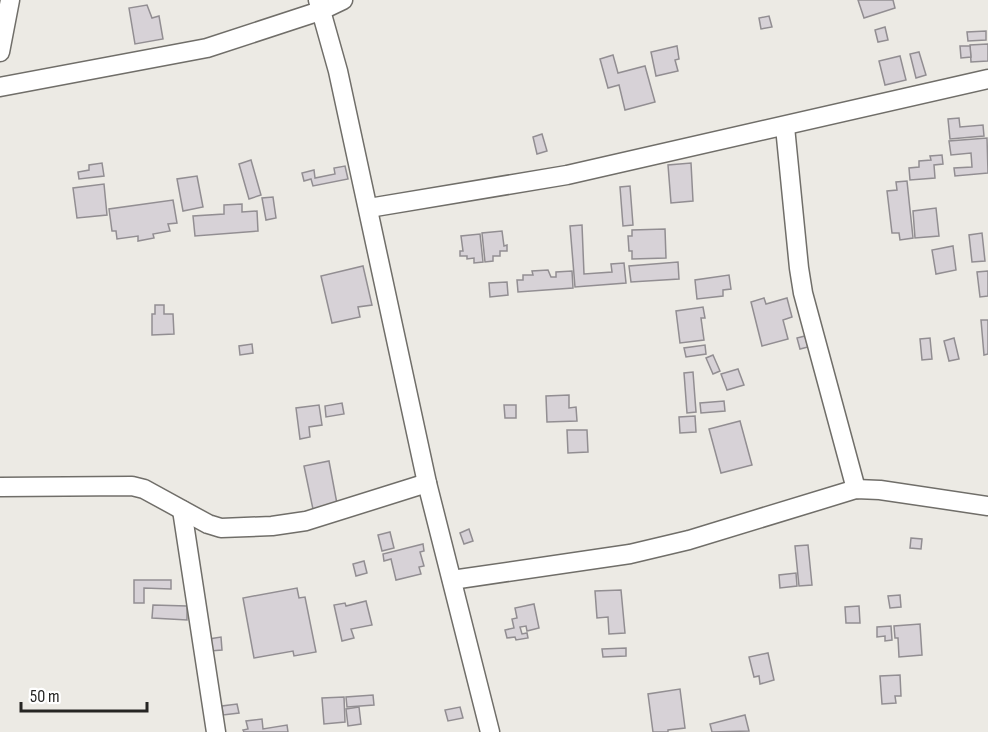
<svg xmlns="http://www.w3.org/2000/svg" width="988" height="732" font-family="'Sofia Sans Condensed',sans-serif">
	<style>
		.building { fill: #d7d2d7; stroke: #928e92; stroke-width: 1.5 }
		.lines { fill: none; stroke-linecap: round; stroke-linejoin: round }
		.minor-casing { stroke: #706e69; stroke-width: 21 }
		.minor { stroke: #fff; stroke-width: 18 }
	</style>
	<rect width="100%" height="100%" fill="#eceae4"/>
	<g class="building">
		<path d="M858,0h35l2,8 -31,10z"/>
		<path d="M147,5l5,13 7,-2 4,23 -28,5 -6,-36z"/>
		<path d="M769,16l3,11 -11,2 -2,-11z"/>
		<path d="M885,27l3,13 -10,2 -3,-12z"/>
		<path d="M986,31v9l-18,1 -1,-9z"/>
		<path d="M988,44v17l-17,1 -1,-17z"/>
		<path d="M677,46l2,13 -4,1 3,11 -22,5 -5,-24z"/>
		<path d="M960,46h10l1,11 -10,1z"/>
		<path d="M919,52l7,23 -10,3 -6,-24z"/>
		<path d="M613,55l5,18 27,-7 10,36 -30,8 -6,-25 -11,3 -8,-29z"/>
		<path d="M900,56l6,24 -21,5 -6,-24z"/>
		<path d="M959,118l1,9 23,-2 1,11 -34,3 -2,-20z"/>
		<path d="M542,134l5,17 -10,3 -4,-17z"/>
		<path d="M987,138l1,35 -33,3 -1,-8 18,-1 -1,-14 -20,2 -2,-14z"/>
		<path d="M942,155l1,9 -9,1 1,13 -25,2 -1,-12 10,-1v-6l12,-1 -1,-4z"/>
		<path d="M251,160l10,35 -12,4 -10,-35z"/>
		<path d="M102,163l2,13 -25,3 -1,-7 11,-2v-5z"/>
		<path d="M691,163l2,38 -22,2 -3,-38z"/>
		<path d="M345,166l3,13 -35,7 -2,-7 -7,2 -2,-8 12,-3 1,8 20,-4 -1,-6z"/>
		<path d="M197,176l6,31 -20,4 -6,-32z"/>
		<path d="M907,181l6,57 -13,2 -1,-7h-7l-5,-42 10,-1 -1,-8z"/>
		<path d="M104,184l3,31 -30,3 -4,-30z"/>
		<path d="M630,186l3,39 -10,1 -3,-39z"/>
		<path d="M273,197l3,21 -10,2 -4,-22z"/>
		<path d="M173,200l4,23 -9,1 2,7 -17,3 1,4 -16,3v-5l-21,3 -1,-8h-4l-3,-22z"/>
		<path d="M242,204v8l15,-1 1,20 -63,5 -2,-20 31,-2v-9z"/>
		<path d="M936,208l3,28 -24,2 -2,-27z"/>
		<path d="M582,225l2,49 28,-2 -1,-8 13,-1 2,20 -51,4 -5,-61z"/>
		<path d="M665,229l1,29 -34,1v-8h-3l-1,-15h4v-6z"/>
		<path d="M502,231l2,15 3,-1v6h-7v5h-7v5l-8,1 -3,-29z"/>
		<path d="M982,233l3,28 -13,1 -3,-27z"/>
		<path d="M480,234l3,28 -9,1v-5l-7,1v-3h-7v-5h3l-2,-15z"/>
		<path d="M953,246l3,24 -20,4 -4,-24z"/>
		<path d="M678,262l1,17 -48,3 -2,-16z"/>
		<path d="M363,266l9,39 -14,2 2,10 -28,6 -11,-47z"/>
		<path d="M548,270l3,7h5v-5l16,-1 1,17 -55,4 -1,-12h6v-5h10l-1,-4z"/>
		<path d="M988,271v25l-8,1 -3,-25z"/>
		<path d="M729,275l2,14 -8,1v6l-26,3 -2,-19z"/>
		<path d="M507,282l1,13 -18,2 -1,-14z"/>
		<path d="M764,298l2,6 21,-6 5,19 -9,3 5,19 -26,7 -11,-44z"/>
		<path d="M155,305h9v9h9l1,20 -22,1v-21h3z"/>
		<path d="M703,307l2,11h-4l3,22 -24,3 -4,-32z"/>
		<path d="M981,320h7v34l-4,1z"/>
		<path d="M805,336l3,11 -8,2 -3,-11z"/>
		<path d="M930,338l2,21 -10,1 -2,-21z"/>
		<path d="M954,338l5,21 -10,2 -5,-20z"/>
		<path d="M252,344l1,9 -13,2 -1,-9z"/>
		<path d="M705,345l1,9 -20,3 -2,-9z"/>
		<path d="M713,355l7,16 -7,3 -7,-16z"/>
		<path d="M738,369l6,16 -17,5 -6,-16z"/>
		<path d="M693,372l3,40 -9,1 -3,-40z"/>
		<path d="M569,395v13l7,-1 1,14 -30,1 -1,-26z"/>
		<path d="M724,401l1,10 -24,2 -1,-10z"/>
		<path d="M342,403l2,11 -18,3 -1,-11z"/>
		<path d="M319,405l3,20 -13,2 1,10 -10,2 -4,-31z"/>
		<path d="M504,405h12v13h-11z"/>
		<path d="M695,416l1,16 -16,1 -1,-16z"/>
		<path d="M740,421l12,44 -31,8 -12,-44z"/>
		<path d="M567,430h20l1,22 -20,1z"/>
		<path d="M329,461l9,48 -24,5 -10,-48z"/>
		<path d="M469,529l4,12 -9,3 -4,-11z"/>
		<path d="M390,532l4,16 -12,3 -4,-16z"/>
		<path d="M911,538l11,1 -1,10 -11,-1z"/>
		<path d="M423,544l1,7 -4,1 4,14 -5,1 2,7 -25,6 -5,-21 -7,2 -1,-7z"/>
		<path d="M808,545l4,40 -13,1 -4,-40z"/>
		<path d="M364,561l3,12 -11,3 -3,-12z"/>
		<path d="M796,573l1,13 -17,2 -1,-13z"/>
		<path d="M134,580h37v9l-27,-1v15h-10z"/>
		<path d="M297,588l2,10 6,-1 11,55 -22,4 -1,-5 -39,7 -11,-60z"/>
		<path d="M621,590l4,43 -16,1 -1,-17 -11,1 -2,-27z"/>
		<path d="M900,595l1,12 -11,1 -2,-12z"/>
		<path d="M366,601l6,24 -21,4 3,9 -12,3 -8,-36 11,-2 1,3z"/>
		<path d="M534,604l5,24 -12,3 -1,-5 -6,1 2,7 5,-1 1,5 -12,2 -1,-3 -8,1 -2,-8 9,-2 -2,-9 5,-1 -2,-10z"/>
		<path d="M153,605l34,1v14l-35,-2z"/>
		<path d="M859,606l1,17h-14l-1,-16z"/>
		<path d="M920,624l2,31 -23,2 -1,-19h-3l-1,-12z"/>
		<path d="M891,626l1,14 -7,1v-5l-8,1v-10z"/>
		<path d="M221,637l1,13 -12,1 -1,-12z"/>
		<path d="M626,648v8l-23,1 -1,-8z"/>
		<path d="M768,653l6,27 -14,4 -1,-8 -5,1 -5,-20z"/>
		<path d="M900,675l1,21h-6l1,7 -14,1 -2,-28z"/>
		<path d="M680,689l5,39 -17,2v2h-15l-5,-38z"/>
		<path d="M373,695l1,10 -27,2 -1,-10z"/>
		<path d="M344,697l1,25 -21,2 -2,-26z"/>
		<path d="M237,704l2,9 -16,2 -1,-9z"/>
		<path d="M359,707l2,17 -13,2 -2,-17z"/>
		<path d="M460,707l3,11 -15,3 -3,-11z"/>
		<path d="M745,715l4,16 -37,1 -2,-8z"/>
		<path d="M262,719l1,10 24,-4 1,7h-44l-1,-2 5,-1 -2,-8z"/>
	</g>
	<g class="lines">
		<defs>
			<g id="minor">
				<path d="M318,0l20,71 89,412 63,249"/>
				<path d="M0,52l10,-52"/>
				<path d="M0,87l207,-39 113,-37 23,-11"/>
				<path d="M785,127l14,141 4,25 53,196"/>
				<path d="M369,208l198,-33 421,-96"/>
				<path d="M0,487l132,-1 12,3 64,35 13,4 51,-2 34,-5 121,-38"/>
				<path d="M182,510l34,222"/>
				<path d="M452,580l178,-26 59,-14 167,-51 24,1 108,16"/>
			</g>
		</defs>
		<use href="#minor" class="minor-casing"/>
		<use href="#minor" class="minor"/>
	</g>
	<path d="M21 702v9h126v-9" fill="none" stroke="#262523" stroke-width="3"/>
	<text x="30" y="702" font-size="18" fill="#262523" stroke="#ffffff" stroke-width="4.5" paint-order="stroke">50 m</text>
</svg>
